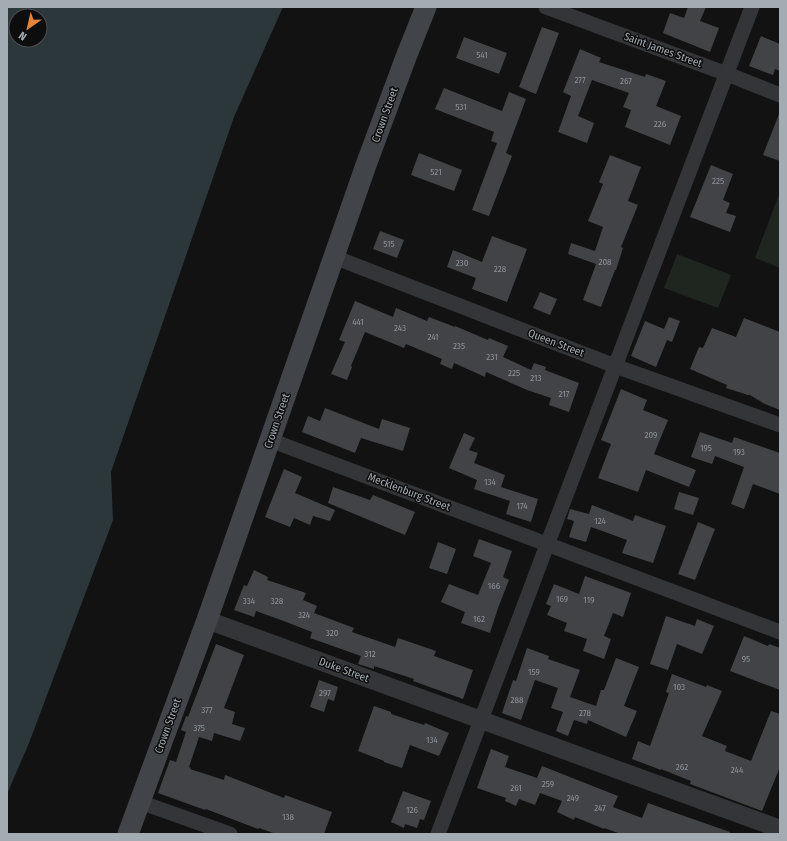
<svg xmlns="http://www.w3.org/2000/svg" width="787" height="841" font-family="'Fira Sans Condensed',sans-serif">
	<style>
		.green { fill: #1f261f }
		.water { fill: #2c373b; fill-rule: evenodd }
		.building { fill: #414346 }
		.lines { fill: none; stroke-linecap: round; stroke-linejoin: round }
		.minor { stroke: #333538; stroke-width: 15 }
		.tertiary { stroke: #333538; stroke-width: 18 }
		.secondary { stroke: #414448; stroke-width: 21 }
		.labels { text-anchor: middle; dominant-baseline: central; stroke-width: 3; stroke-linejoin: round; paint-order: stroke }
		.number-label { font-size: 9px; fill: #8b9298 }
		.street-label { font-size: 11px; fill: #a4acb3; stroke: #0d0d0e }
	</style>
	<rect width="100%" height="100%" fill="#121213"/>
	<g class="green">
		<path d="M780,192v76l-25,-10z"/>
		<path d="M677,254l54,21 -13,33 -54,-20z"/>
	</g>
	<path class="water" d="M7,7h276l-49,110 -123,355 2,48 -84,223 -22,51zM16,16h24v24h-24z"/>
	<g class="building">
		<path d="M688,7h18l-6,14 19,7 -9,24 -47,-19 7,-20 14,5z"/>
		<path d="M542,27l17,6 -23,61 -17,-7z"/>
		<path d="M761,36l19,8v27l-5,-2 -2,6 -24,-9z"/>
		<path d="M464,37l43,16 -8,21 -43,-16z"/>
		<path d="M580,49l21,9 -2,4 46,15 1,-3 20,7 -10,25 25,10 -11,29 -45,-18 6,-17 -8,-3 6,-14 -37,-13 -14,36 16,7 -7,20 -29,-11 13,-36 -8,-4z"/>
		<path d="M444,88l58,23 7,-19 17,7 -20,54 6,3 -23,60 -17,-6 25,-67 -6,-2 3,-9 -59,-23z"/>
		<path d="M779,114h1v47l-17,-6z"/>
		<path d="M419,153l43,17 -8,21 -43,-16z"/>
		<path d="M610,155l31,12 -13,34 10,4 -17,42 2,1 -7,22h-1l-14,37 -18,-7 13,-36 -28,-10 3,-11 24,8 8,-24 -15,-6 15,-37 -4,-2z"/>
		<path d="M711,165l22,9 -10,26 7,3 -4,10 10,3 -6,16 -40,-15z"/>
		<path d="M380,231l24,9 -7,18 -24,-9z"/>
		<path d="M492,236l35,13 -20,53 -35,-13 4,-11 -29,-11 6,-17 29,12z"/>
		<path d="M540,292l17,7 -7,16 -17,-7z"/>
		<path d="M355,301l38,16 3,-9 31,13 2,-4 26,10v-1l33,14 1,-2 19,8 -5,11 28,13 3,-7 12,4 -1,3 34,13 -10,29 -20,-7 2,-7 -24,-8 -41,-18 -1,5 -31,-14 -2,6 -12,-5 2,-5 -36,-15 -2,4 -39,-16 -14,34 1,1 -5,13 -16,-6 14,-32 -6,-2z"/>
		<path d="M669,317l11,4 -8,21 -5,-2 -11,27 -25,-11 14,-35 19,8z"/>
		<path d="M744,318l36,14v78l-15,-6 -15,-9h-2l-22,-7 1,-3 -37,-16 9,-22 4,1 9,-20 24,9z"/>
		<path d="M621,389l26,11 -4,10 25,10 -14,34 42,16 -7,17 -43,-17 -8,22 -40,-14 13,-34 -10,-4z"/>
		<path d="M325,408l54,21 3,-10 28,9 -7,23 -42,-13 -6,15 -53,-21 6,-16 12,5z"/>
		<path d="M700,432l32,11 2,-6 46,16v41l-27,-10 -9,25 -13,-5 13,-37 -29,-11 -3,8 -21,-7z"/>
		<path d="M464,433l11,5 -6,12 9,3 -4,10 31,12 -4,12 37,12 -7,23 -25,-8 4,-13 -36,-12 3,-9 -28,-12z"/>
		<path d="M284,469l18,8 -7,16 40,17 -5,11 -17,-5 -3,9 -16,-7 -4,9 -25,-10z"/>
		<path d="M333,487l37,13 3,-5 42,17 -10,23 -77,-32z"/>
		<path d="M679,492l20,6 -6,17 -19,-6z"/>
		<path d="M592,505l41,16 2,-6 31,11 -13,37 -31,-10 5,-13 -36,-13 -5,15 -17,-5 5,-16 -7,-2 3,-10 19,5z"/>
		<path d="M698,522l17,7 -20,51 -17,-6z"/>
		<path d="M479,539l33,12 -9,26 6,3 -11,28 -8,25 -29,-10 4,-11 -24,-10 8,-18 29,11 13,-32 -18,-7z"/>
		<path d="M438,542l18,7 -9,25 -18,-6z"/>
		<path d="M254,570l14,7 -1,3 39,13 -3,7 14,6 -3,7 40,15 -2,4 43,15 3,-9 38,13 -2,5 39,14 -10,29 -50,-18 1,-2 -40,-13v3l-16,-5 3,-8 -51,-18 2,-6 -31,-12 -25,-9 -2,6 -20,-7 10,-25 3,1z"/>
		<path d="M585,576l46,17 -8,24 -10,-4 -9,23 7,3 -7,20 -21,-8 4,-12 -23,-8 3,-8 -20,-8 4,-9 -5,-2 8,-20 25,10z"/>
		<path d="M666,616l29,10 2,-7 17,7 -12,28 -25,-10 -9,26 -18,-6z"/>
		<path d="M744,636l24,10 1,-2 11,4v42l-50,-19z"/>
		<path d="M216,644l28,11 -20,53 11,4 -3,12 13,4 -5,13 -26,-8 -2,8 -13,-4 -10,30 2,1 -1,1 34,11 1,-5 59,23 1,-3 47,17 -8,22h-48l-17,-6 -1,1 -52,-20 -1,1 -47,-17 12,-33 6,2 10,-30 -5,-2 5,-14 2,1z"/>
		<path d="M527,648l22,8 -1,3 32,11 -10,27 26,9 5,-16h3l12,-32 23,9 -15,39 13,5 -11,26 -38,-17 -1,4 -13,-4 -6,16 -12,-5 7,-19 -12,-4 7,-20 -23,-8 -14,40 -19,-7 11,-33 3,1z"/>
		<path d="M672,674l34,13 1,-2 15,6 -20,45 25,10 -2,5 26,10 20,-50 9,3v53l-18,44 -72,-27 1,-3 -30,-12v1l-29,-11 6,-18 12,5 19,-53 -3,-1z"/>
		<path d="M319,680l19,7 -4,14 -6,-2 -4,13 -14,-5z"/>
		<path d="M374,706l17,6v2l33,11 1,-2 24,10 -10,23 -29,-11 -8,23 -18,-6v-1l-26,-10z"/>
		<path d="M491,749l18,7 -4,11 32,11 5,-12 76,30 -5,11 29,11 6,-15 22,8 60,21v2h-109l-17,-6v1l-29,-12 -1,3 -17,-8 5,-11 -22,-8 -5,12 -16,-6 -3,7 -11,-5 1,-3 -29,-10z"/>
		<path d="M403,791l28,10 -7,19 -4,-1 -3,9 -12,-4 -1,4 -13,-6z"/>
	</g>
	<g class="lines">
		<g class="minor">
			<path d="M546,7l181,67 53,21"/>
			<path d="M334,257l281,109 165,59"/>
			<path d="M270,440l510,192"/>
			<path d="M140,802l90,32"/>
			<path d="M438,834l109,-289 205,-538"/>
		</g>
		<path class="tertiary" d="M207,620l573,209"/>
		<path class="secondary" d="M128,834l79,-214 159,-455 40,-108 20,-50"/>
	</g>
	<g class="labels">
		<g class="number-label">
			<text x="482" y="55">541</text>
			<text x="580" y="80">277</text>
			<text x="626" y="81">267</text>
			<text x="461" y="107">531</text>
			<text x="660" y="124">226</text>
			<text x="436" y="172">521</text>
			<text x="718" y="181">225</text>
			<text x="389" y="244">515</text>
			<text x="605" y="262">208</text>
			<text x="462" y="263">230</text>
			<text x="500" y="269">228</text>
			<text x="358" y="322">441</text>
			<text x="400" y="328">243</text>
			<text x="433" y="337">241</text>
			<text x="459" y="346">235</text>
			<text x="492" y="357">231</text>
			<text x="514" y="373">225</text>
			<text x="536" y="378">213</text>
			<text x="564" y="394">217</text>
			<text x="651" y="435">209</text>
			<text x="706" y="448">195</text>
			<text x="739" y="452">193</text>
			<text x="490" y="482">134</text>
			<text x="522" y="506">174</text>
			<text x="600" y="521">124</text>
			<text x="494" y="586">166</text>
			<text x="562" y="599">169</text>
			<text x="589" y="600">119</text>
			<text x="249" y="601">334</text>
			<text x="277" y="601">328</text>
			<text x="304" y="615">324</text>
			<text x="479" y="619">162</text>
			<text x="332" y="633">320</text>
			<text x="370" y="654">312</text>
			<text x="746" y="659">95</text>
			<text x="534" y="672">159</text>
			<text x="679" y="687">103</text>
			<text x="325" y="693">297</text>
			<text x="517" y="700">288</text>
			<text x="207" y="710">377</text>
			<text x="585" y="713">278</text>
			<text x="199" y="728">375</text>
			<text x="432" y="740">134</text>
			<text x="682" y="767">262</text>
			<text x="737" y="770">244</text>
			<text x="548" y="784">259</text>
			<text x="516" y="788">261</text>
			<text x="573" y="798">249</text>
			<text x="600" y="808">247</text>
			<text x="412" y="810">126</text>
			<text x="288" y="817">138</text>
		</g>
		<g class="street-label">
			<text transform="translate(663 50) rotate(20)">Saint James Street</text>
			<text transform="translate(385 115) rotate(-70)">Crown Street</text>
			<text transform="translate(556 343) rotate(21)">Queen Street</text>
			<text transform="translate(277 421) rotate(-71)">Crown Street</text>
			<text transform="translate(409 492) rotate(21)">Mecklenburg Street</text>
			<text transform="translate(344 670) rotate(20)">Duke Street</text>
			<text transform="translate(168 726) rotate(-70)">Crown Street</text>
		</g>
	</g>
	<rect width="787" height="841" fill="none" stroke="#a4acb3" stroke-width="16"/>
	<g transform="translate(28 28) rotate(214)"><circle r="19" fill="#0d0d0e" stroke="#494d50"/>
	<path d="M0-3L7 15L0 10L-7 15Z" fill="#e2843b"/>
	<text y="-6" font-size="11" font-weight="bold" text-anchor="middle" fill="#a4acb3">N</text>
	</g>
</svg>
